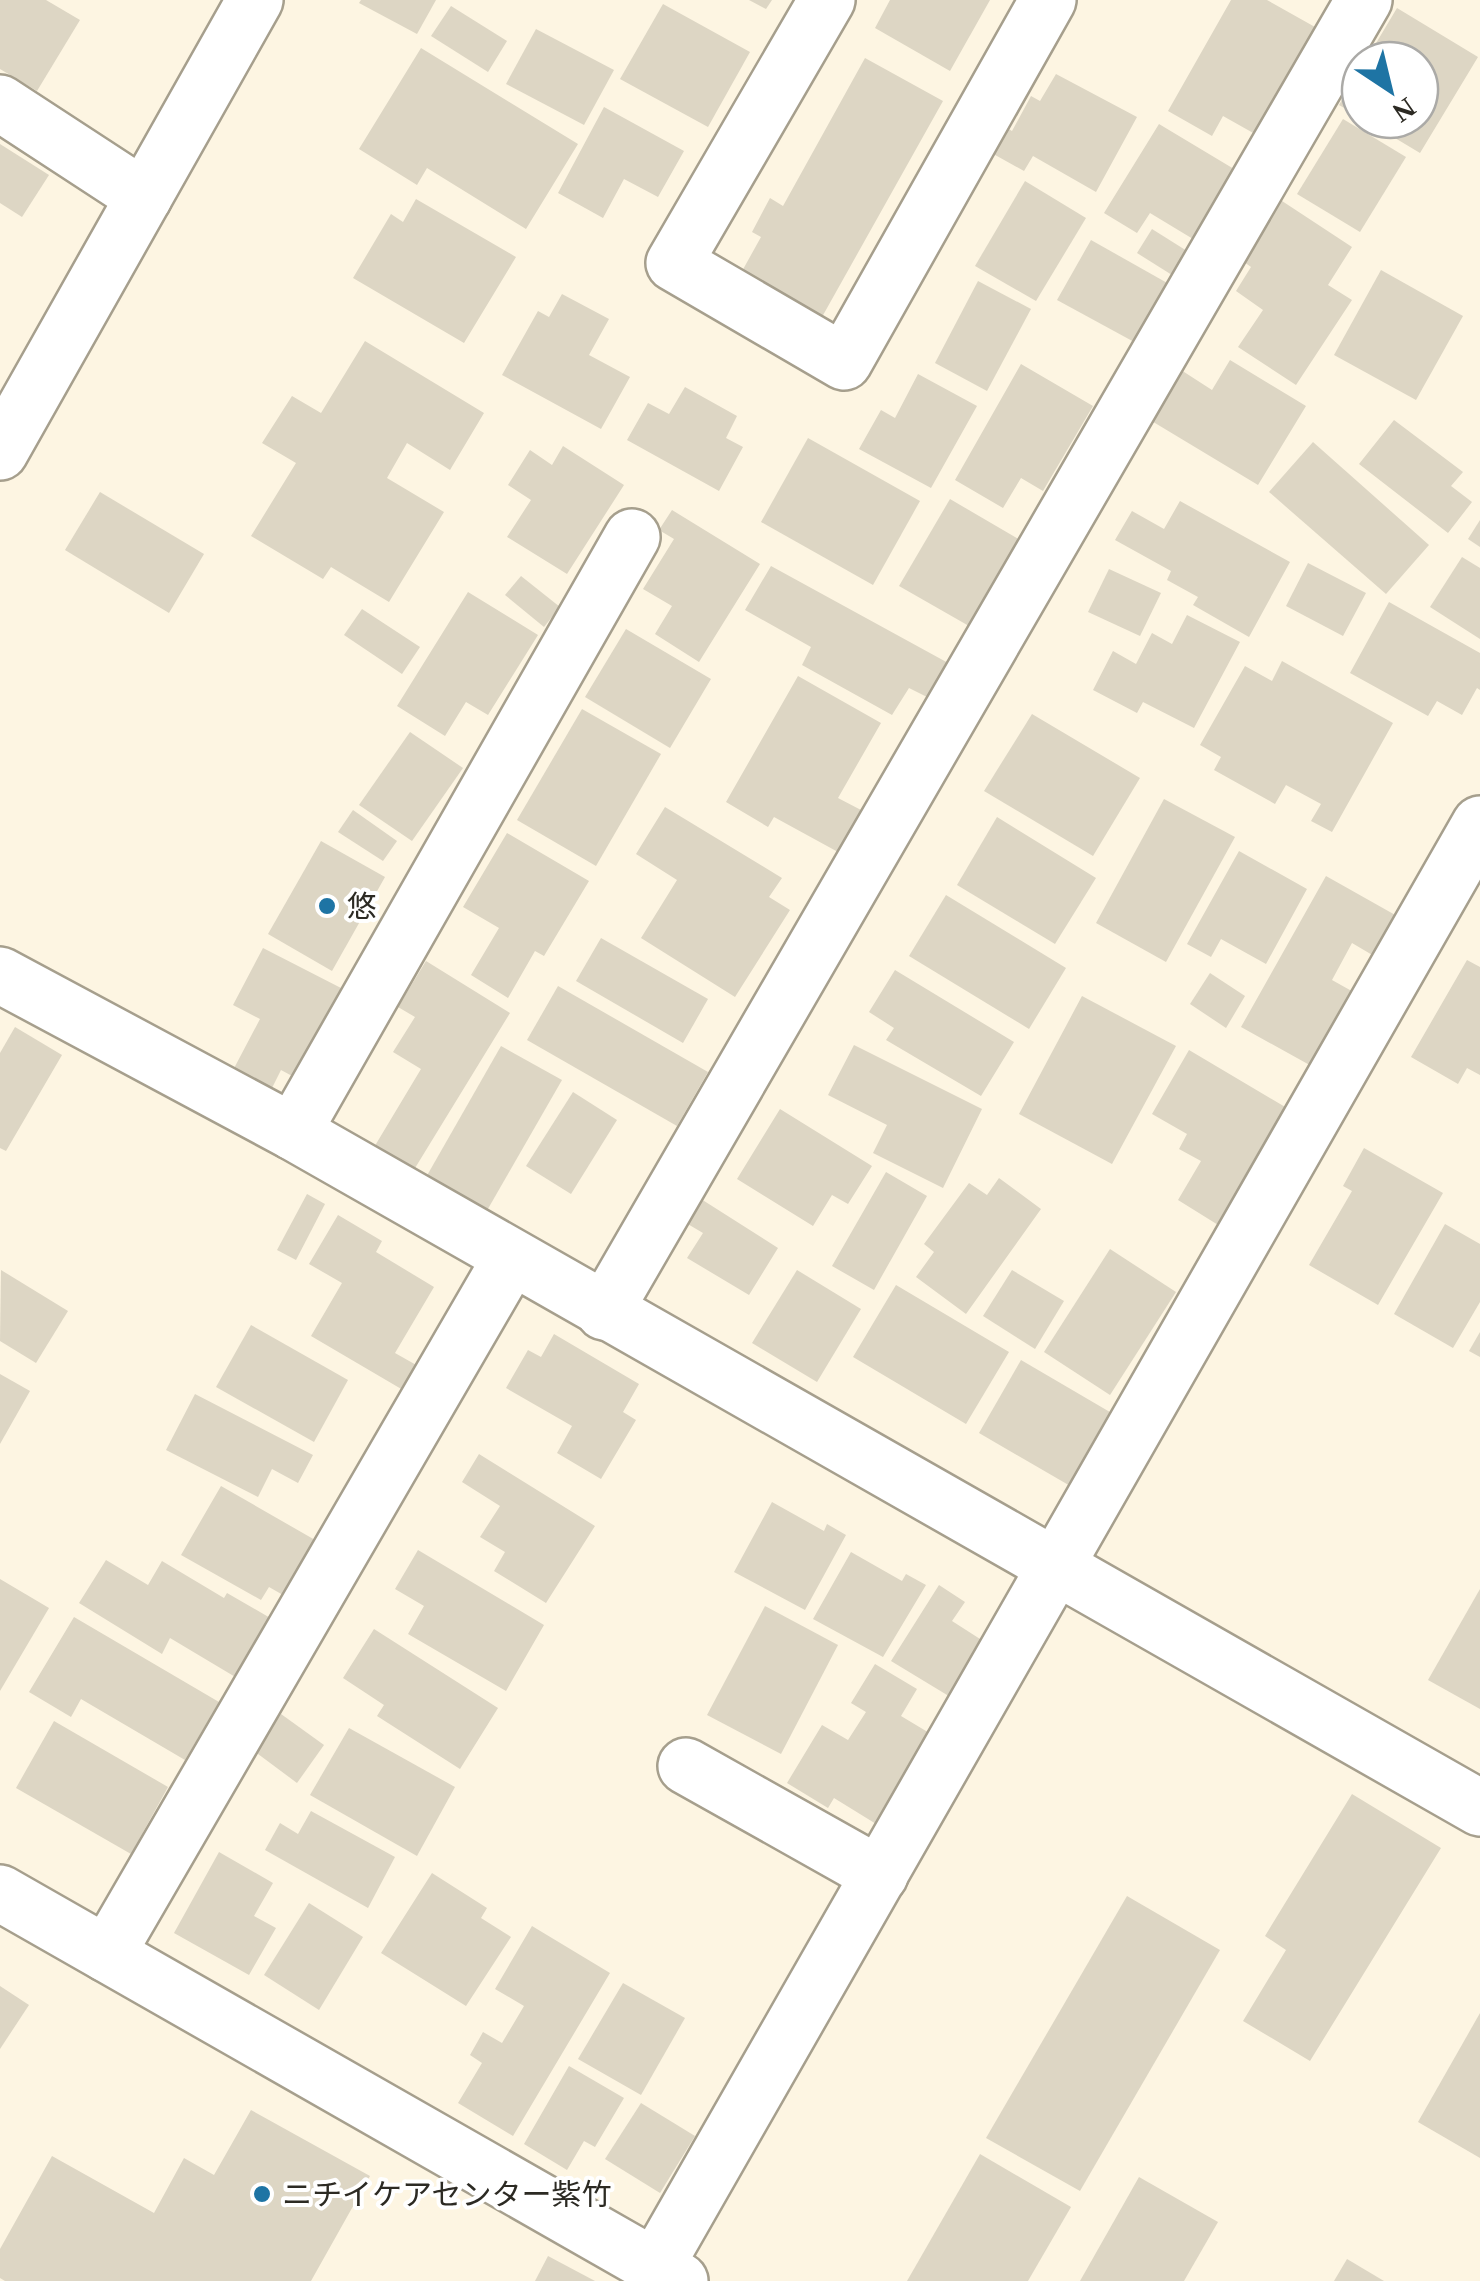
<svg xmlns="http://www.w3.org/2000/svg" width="1480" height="2281" font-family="'Times New Roman','Noto Sans JP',serif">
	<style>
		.building { fill: #ddd6c4 }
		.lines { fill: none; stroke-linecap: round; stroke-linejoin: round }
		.minor-casing { stroke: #a69f8d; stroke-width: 60 }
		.minor { stroke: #fff; stroke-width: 55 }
		.poi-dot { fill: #1e74a4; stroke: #fff; stroke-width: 4 }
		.labels { text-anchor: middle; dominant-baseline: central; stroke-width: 8; stroke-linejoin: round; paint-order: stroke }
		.poi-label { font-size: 30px; fill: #2c2a23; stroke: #fff; text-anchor: start }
	</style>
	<rect width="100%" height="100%" fill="#fdf5e2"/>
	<g class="building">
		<path d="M0,0h46l34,20 -43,71 -37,-22z"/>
		<path d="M361,0h75l-19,34 -58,-31z"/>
		<path d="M749,0h23l-6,9z"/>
		<path d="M890,0h100l-40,71 -75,-43z"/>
		<path d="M1231,0h36l48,27 -60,107 -32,-18 -11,20 -44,-25z"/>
		<path d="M663,4l87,48 -42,75 -88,-48z"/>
		<path d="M451,6l56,35 -19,31 -57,-36z"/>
		<path d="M1397,8l81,49 -58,96 -55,-33h55v-60h-54z"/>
		<path d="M536,29l78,41 -30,55 -78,-41z"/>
		<path d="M421,48l157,96 -52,85 -99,-61 -10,17 -58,-36z"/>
		<path d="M865,58l78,43 -121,216 -81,-44 20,-36 -9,-5 18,-34 13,8z"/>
		<path d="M1360,70v47l-21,-12z"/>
		<path d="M1056,74l81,43 -41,75 -63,-36 -9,15 -36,-20 14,-26 10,6 19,-35 9,5z"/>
		<path d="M604,107l80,44 -26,46 -34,-18 -21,39 -45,-25z"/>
		<path d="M1343,119l63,38 -46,75 -63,-38z"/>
		<path d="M1159,124l75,45 -41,70 -43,-26 -13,20 -33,-20z"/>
		<path d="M0,144l49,31 -27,42 -22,-14z"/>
		<path d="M1025,181l61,37 -50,83 -61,-35z"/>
		<path d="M416,199l100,58 -52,86 -111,-65 38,-64 12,8z"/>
		<path d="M1279,199l73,48 -24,38 24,15 -56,85 -58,-38 25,-37 -27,-19 15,-24 -11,-8z"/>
		<path d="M1152,229l35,22 -15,24 -35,-22z"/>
		<path d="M1091,240l78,44 -33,59 -79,-43z"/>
		<path d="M1381,270l82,46 -47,84 -82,-45z"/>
		<path d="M978,281l53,28 -44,82 -52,-28z"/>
		<path d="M562,294l47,25 -20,36 41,22 -29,52 -99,-54 36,-64 11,6z"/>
		<path d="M365,341l119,72 -34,57 -43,-27 -20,35 57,34 -55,90 -58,-35 -8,12 -72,-43 45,-73 -34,-20 30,-47 29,17z"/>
		<path d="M1230,360l76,46 -48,79 -108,-65 31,-50 31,20z"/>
		<path d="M1021,364l72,42 -50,85 -22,-13 -18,30 -48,-28z"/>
		<path d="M918,374l59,32 -46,82 -72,-39 22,-39 14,8z"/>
		<path d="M685,387l52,29 -11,22 17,9 -24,44 -92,-51 21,-37 21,11z"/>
		<path d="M1394,420l69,52 -12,14 21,16 -24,31 -89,-69z"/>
		<path d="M808,438l112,63 -47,84 -112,-63z"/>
		<path d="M1313,442l116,103 -43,49 -117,-102z"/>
		<path d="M563,446l61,39 -57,89 -60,-37 24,-37 -23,-15 22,-35 22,15z"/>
		<path d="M100,492l104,62 -35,59 -104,-63z"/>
		<path d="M950,499l70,41 -51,86 -70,-40z"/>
		<path d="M1180,501l110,61 -41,75 -56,-32 5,-8 -31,-17 4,-9 -56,-31 17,-29 32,18z"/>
		<path d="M672,510l88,54 -61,98 -44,-28 17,-28 -29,-17 31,-50 -15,-9z"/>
		<path d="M1480,520v27l-12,-8z"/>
		<path d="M1462,557l18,11v71l-50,-32z"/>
		<path d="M1308,563l58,30 -23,43 -57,-30z"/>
		<path d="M771,566l179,98 -19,35 -22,-11 -17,27 -90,-50 9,-18 -66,-37z"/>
		<path d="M1109,569l52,24 -21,43 -52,-24z"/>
		<path d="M521,576l39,31 -16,20 -39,-32z"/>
		<path d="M468,592l70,43 -50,80 -22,-13 -21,34 -48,-30z"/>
		<path d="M1389,602l91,51v37l-3,-2 -15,27 -25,-14 -9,15 -78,-43z"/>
		<path d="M362,609l58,38 -18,27 -58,-39z"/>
		<path d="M1187,615l53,27 -46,86 -51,-26 -6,11 -44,-23 20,-39 23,13 16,-31 20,11z"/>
		<path d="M626,629l85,50 -41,69 -85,-51z"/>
		<path d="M1282,661l111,62 -61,109 -21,-11 10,-17 -35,-19 -11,19 -61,-34 7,-13 -21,-12 45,-79 27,15z"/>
		<path d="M798,676l83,47 -43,75 23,12 -23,42 -64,-35 -6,10 -42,-25z"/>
		<path d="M582,709l79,45 -65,112 -79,-46z"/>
		<path d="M1032,714l108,64 -47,78 -109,-65z"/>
		<path d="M410,732l53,36 -51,73 -53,-36z"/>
		<path d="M1164,799l71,38 -69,125 -70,-39z"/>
		<path d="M665,807l117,71 -13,19 21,13 -55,87 -94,-59 36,-58 -41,-26z"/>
		<path d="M353,810l44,31 -14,20 -45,-29z"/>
		<path d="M997,817l99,61 -41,66 -98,-59z"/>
		<path d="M507,833l82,48 -45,75 -9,-5 -27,47 -37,-23 28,-47 -36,-21z"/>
		<path d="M321,841l64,36 -53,94 -64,-37z"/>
		<path d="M1239,851l68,38 -41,75 -45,-25 -10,18 -24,-13z"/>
		<path d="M1326,876l71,40 -23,40 -22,-13 -20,37 25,14 -42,74 -74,-41z"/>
		<path d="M946,895l120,73 -37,61 -120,-73z"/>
		<path d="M601,938l107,61 -25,44 -107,-62z"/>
		<path d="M263,948l78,40 -47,89 -13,-7 -12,24 -38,-20 29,-55 -27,-14z"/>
		<path d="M1467,960l13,7v108l-13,-7 -9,16 -47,-27z"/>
		<path d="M426,961l84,52 -98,160 -39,-24 48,-80 -28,-17 22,-35 -17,-10z"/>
		<path d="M895,970l119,72 -33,54 -95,-56 8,-12 -25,-16z"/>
		<path d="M1210,973l35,23 -19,32 -36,-24z"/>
		<path d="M558,986l150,86 -31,54 -150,-86z"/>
		<path d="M1082,996l94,50 -64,118 -93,-50z"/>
		<path d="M15,1027l47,28 -56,96 -6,-3v-95z"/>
		<path d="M854,1045l128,64 -39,79 -70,-35 14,-28 -59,-30z"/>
		<path d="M501,1046l61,34 -77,134 -60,-35z"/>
		<path d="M1189,1050l103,61 -69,117 -45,-28 23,-39 -22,-12 8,-15 -35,-20z"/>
		<path d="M573,1092l44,28 -46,74 -45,-28z"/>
		<path d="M780,1109l92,57 -24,38 -16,-9 -19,31 -76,-47z"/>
		<path d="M1364,1148l79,45 -65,112 -69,-40 43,-74 -9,-5z"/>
		<path d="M886,1172l41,24 -53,94 -42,-24z"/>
		<path d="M999,1178l42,31 -75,105 -50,-37 18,-25 -10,-8 45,-61 18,12z"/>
		<path d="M307,1194l18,10 -29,56 -19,-10z"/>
		<path d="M701,1199l77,49 -29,47 -62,-37 16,-25 -17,-10z"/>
		<path d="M338,1215l44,26 -6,11 58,35 -39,66 23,13 -15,24 -92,-54 31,-53 -33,-19z"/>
		<path d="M1445,1224l35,20v58l-27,46 -59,-34z"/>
		<path d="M1110,1249l66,43 -66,103 -66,-43z"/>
		<path d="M1,1270l67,41 -32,52 -36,-22z"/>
		<path d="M797,1270l64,39 -44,73 -65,-39z"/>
		<path d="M1012,1270l52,31 -29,48 -52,-33z"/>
		<path d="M896,1285l113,67 -43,72 -113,-67z"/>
		<path d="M251,1325l97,55 -34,62 -98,-55z"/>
		<path d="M1480,1332v25l-11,-6z"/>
		<path d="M554,1334l85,50 -16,28 13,8 -35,59 -44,-26 15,-27 -66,-38 22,-38 13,7z"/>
		<path d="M1021,1360l94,55 -43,72 -93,-54z"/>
		<path d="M0,1374l30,17 -30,53z"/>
		<path d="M195,1394l118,61 -15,28 -26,-14 -14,28 -92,-47z"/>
		<path d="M479,1454l116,72 -49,77 -52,-32 11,-19 -25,-15 20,-31 -38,-24z"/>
		<path d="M221,1486l101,58 -32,55 -21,-12 -8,13 -80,-45z"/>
		<path d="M772,1502l52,29 3,-7 19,11 -41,75 -71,-38z"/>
		<path d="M418,1550l126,75 -38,66 -98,-57 16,-28 -29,-17z"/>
		<path d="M851,1552l51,29 4,-7 20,11 -43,72 -70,-38z"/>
		<path d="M106,1560l42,25 14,-24 62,37 3,-5 45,26 -35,59 -67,-40 -8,16 -83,-51z"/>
		<path d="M0,1579l49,29 -49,83z"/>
		<path d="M939,1585l26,17 -13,19 39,25 -34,55 -66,-40z"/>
		<path d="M1480,1589v120l-52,-29z"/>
		<path d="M765,1606l73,39 -57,109 -74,-39z"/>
		<path d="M74,1617l145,85 -34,58 -104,-61 -10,18 -42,-25z"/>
		<path d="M374,1629l124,79 -38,61 -83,-53 7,-11 -41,-27z"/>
		<path d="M875,1664l42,25 -16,27 35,21 -55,90 -47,-29 -6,10 -41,-25 35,-58 26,15 18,-28 -15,-9z"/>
		<path d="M281,1714l43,31 -27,38 -43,-32z"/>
		<path d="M54,1721l114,66 -37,67 -115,-66z"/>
		<path d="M349,1728l106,59 -38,69 -107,-61z"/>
		<path d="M1352,1794l89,54 -131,213 -67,-40 43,-71 -21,-14z"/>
		<path d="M311,1811l84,46 -27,51 -103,-58 15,-27 18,11z"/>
		<path d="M219,1852l54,31 -19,33 22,12 -27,47 -75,-42z"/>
		<path d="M432,1873l55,35 -6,10 30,19 -45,69 -85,-53z"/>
		<path d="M1127,1896l93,54 -140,241 -94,-53z"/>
		<path d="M309,1903l54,34 -44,73 -55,-35z"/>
		<path d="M532,1926l78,47 -97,163 -55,-33 24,-40 -12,-8 13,-23 19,11 22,-37 -29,-17z"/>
		<path d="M623,1983l62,35 -44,77 -63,-36z"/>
		<path d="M0,1986l29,19 -29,44z"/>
		<path d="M1480,2013v145l-62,-36z"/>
		<path d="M569,2066l55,32 -29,49 -11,-6 -17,29 -43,-26z"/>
		<path d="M641,2103l54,33 -35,57 -55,-34z"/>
		<path d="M251,2110l119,66 -59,105h-306l-5,-3v-29l52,-93 102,57 30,-55 30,17z"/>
		<path d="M980,2154l91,53 -43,74h-121z"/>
		<path d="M1139,2177l79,45 -34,59h-104z"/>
		<path d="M548,2256l47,25h-60z"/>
		<path d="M1347,2259l37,22h-50z"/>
	</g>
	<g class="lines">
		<defs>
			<g id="minor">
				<path d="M827,0l-153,263 170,99 204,-362"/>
				<path d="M0,103l144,94"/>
				<path d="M0,452l255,-452"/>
				<path d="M0,975l293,157 1187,676"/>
				<path d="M293,1132l339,-595"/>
				<path d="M604,1312l760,-1312"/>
				<path d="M686,1766l194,109"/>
				<path d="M0,1893l680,388"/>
				<path d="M107,1954l404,-696"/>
				<path d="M655,2267l825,-1443"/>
			</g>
		</defs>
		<use href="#minor" class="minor-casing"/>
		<use href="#minor" class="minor"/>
	</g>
	<g class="poi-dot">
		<circle cx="327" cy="906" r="10"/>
		<circle cx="262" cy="2194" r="10"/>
	</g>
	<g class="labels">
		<g class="poi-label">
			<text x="347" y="906">悠</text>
			<text x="282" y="2194">ニチイケアセンター紫竹</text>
		</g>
	</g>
	<g transform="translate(1390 90) rotate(145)"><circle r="48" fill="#ffffff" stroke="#abaaa7" stroke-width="2.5"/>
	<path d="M0-8L18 38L0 25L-18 38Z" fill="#1e74a4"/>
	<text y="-15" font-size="28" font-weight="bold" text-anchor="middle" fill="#2c2a23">N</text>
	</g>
</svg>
